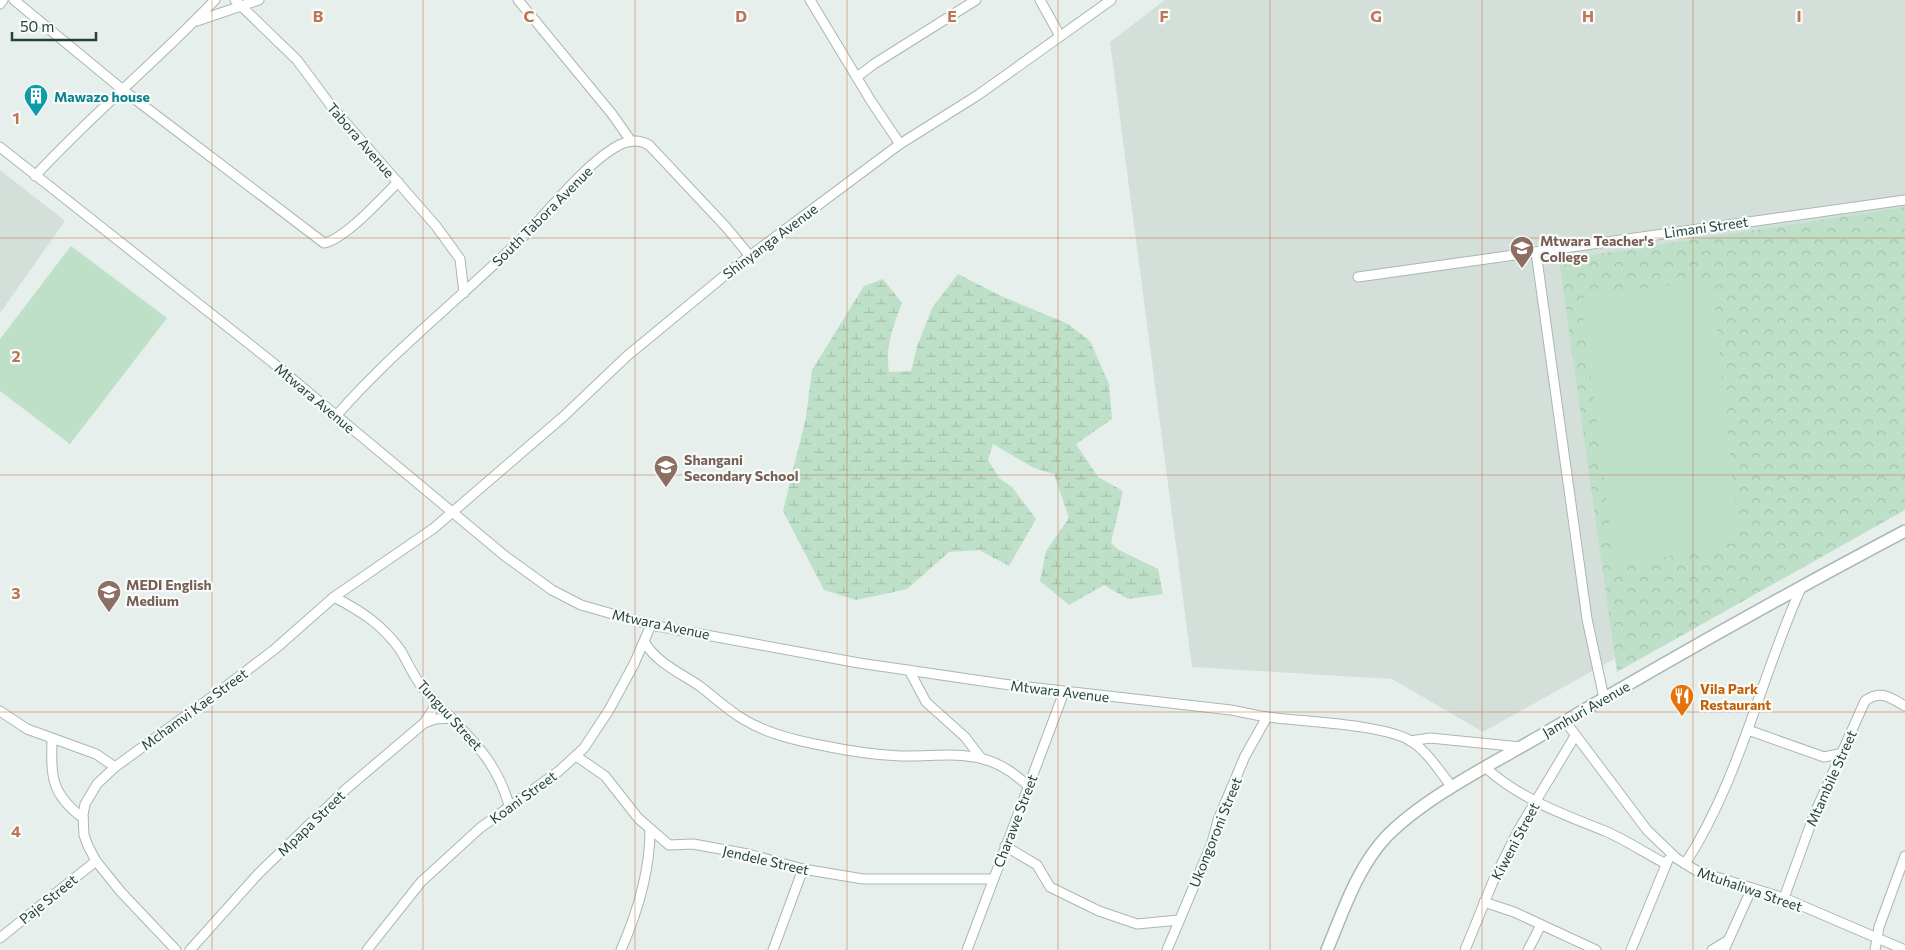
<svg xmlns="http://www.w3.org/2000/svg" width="1905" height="950" font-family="Commissioner,sans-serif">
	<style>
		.built { fill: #d4dfda }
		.wetland { fill: url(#wetland-marsh) }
		.park { fill: url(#park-crowns) }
		.garden { fill: #bfe0c8 }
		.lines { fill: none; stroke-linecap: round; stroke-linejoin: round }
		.minor-casing { stroke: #a8b8b2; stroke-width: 11 }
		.tertiary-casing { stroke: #a8b8b2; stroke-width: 14 }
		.minor { stroke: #fff; stroke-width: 9 }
		.tertiary { stroke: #fff; stroke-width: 11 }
		.grid { fill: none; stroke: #c07456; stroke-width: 1; stroke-opacity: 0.55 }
		.labels { text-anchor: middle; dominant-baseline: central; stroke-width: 4.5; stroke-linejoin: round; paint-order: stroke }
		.culture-label { font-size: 14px; font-weight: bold; fill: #0d838f; stroke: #f7fbf9; text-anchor: start }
		.street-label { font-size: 14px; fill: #24423a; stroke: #f7fbf9 }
		.education-label { font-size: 14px; font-weight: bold; fill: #785e54; stroke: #f7fbf9; text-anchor: start }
		.food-label { font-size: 14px; font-weight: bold; fill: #c56008; stroke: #f7fbf9; text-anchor: start }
		.grid-label { font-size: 16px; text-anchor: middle; font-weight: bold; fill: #c07456; stroke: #f7fbf9; stroke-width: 4.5; stroke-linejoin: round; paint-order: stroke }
	</style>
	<defs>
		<pattern id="wetland-marsh" width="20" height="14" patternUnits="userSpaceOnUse" patternTransform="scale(1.25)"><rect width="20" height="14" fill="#bfe0c8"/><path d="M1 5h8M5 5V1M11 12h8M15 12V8" fill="none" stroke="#a4c1ad"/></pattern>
		<pattern id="park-crowns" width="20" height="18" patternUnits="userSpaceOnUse" patternTransform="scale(1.25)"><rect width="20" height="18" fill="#bfe0c8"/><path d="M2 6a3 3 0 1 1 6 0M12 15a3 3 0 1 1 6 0" fill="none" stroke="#a4c1ad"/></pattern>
	</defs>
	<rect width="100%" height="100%" fill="#e6efeb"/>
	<g class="built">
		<path d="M1165,0h740v497l-422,235 -91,-53 -200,-12 -82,-625z"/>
		<path d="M0,170l65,51 -65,92z"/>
	</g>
	<path class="wetland" d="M958,274l43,22 67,28 22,17 19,43 3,35 -36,25 22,33 25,14 -12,52 8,7 39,19 5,25 -35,5 -24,-14 -35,20 -29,-24 6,-30 23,-33 -15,-44 -20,-6 -41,-24 -5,16 11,18 13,9 24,32 -27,47 -30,-16 -30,2 -42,37 -51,11 -32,-10 -41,-79 23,-94 6,-47 52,-84 19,-7 19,24c-9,23 -17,44 -13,69l22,-1 6,-24 15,-39z"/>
	<path class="park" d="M1905,207v303l-288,162 -58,-412z"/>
	<g class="garden">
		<path d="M71,246l96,72 -97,126 -70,-53v-52z"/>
		<path d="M1712,279l27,263 -124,25 -34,-269z"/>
	</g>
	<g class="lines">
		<defs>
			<g id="minor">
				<path d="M14,0l109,90 201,153c21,-4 58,-45 74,-61"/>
				<path d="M235,0l62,60 35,47 104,119 24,33 4,34"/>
				<path d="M518,0l94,114 19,27"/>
				<path d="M810,0l61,101 29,43"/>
				<path d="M1040,0l20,36"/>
				<path d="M0,4l3,-4"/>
				<path d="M197,21l62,-21"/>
				<path d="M857,77l17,-13 102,-64"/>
				<path d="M0,147l272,215 233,194 47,34 29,15 70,20 208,38 144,21 228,26c12,2 25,6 37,7 36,5 115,7 143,24 17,11 29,31 41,46"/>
				<path d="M35,176c57,-62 122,-115 180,-176"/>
				<path d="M1536,252l51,367 17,79"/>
				<path d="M1358,277l547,-77"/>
				<path d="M336,416c56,-64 122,-116 183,-175 29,-28 61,-72 95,-93 11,-7 23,-10 35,-3l77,82 24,29"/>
				<path d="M334,597c27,14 49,28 67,54 7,12 13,26 21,36 35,42 71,62 87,118"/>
				<path d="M645,643c13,21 36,30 56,44 14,11 27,23 42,32 24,15 55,22 82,27 24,5 51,9 75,10 52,1 86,-11 128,30"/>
				<path d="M909,670l17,32 39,35 16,21"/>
				<path d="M0,711l27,18 69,25 19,13"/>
				<path d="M1565,721l82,109 29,28 21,13 87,27 121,52"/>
				<path d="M424,723l11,-4 17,-1"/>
				<path d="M1748,730l76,27 19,-4"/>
				<path d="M52,739c-1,38 -1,55 31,79"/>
				<path d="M1410,741l20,-3 91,9"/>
				<path d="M576,756l29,20 33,42 31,27 24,-1 55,10 55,15 60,10h130"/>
				<path d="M1486,768c33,30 78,47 119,63 21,9 40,22 61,33"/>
				<path d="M1005,846l32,19 13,22 49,24 38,13 42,-4"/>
				<path d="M1685,864c55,-85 75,-185 116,-276"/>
				<path d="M1784,898l30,-83 51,-114c15,-12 26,-3 40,5"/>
				<path d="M1484,902l30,10 82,38"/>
				<path d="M0,938l96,-77"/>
				<path d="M176,950l-55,-58 -25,-31 -8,-15 -4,-11 -1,-20 2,-11 12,-20 18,-17 101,-73 59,-45 59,-52 100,-69 130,-112 63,-60 108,-89 165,-123 78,-49 133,-95"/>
				<path d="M190,950l69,-77 86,-83 79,-67 10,-15 1,-7"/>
				<path d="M367,950l54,-68 59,-54 79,-57 25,-23 25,-38 25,-46 17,-39"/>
				<path d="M621,950c17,-39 29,-78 29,-120"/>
				<path d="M773,950l30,-81"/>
				<path d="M967,950l97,-258"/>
				<path d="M1167,950l45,-107 6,-23 27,-64 22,-39"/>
				<path d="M1465,950l29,-71 25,-50 56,-93"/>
				<path d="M1528,950l13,-25"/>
				<path d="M1631,950l37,-90"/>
				<path d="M1712,950l15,-9"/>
				<path d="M1724,950l28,-62"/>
				<path d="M1875,950l4,-23 26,-71"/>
			</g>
			<path id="tertiary" d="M1327,950c16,-38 30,-82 59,-113 39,-40 106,-73 154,-101 120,-71 242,-140 365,-205"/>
		</defs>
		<use href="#minor" class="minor-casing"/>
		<use href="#tertiary" class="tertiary-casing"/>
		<use href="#minor" class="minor"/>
		<use href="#tertiary" class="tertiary"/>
	</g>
	<path class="grid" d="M212,0v950M423,0v950M635,0v950M847,0v950M1058,0v950M1270,0v950M1482,0v950M1693,0v950M0,238h1905M0,475h1905M0,712h1905"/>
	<defs>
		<symbol id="building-pin" viewBox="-11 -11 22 30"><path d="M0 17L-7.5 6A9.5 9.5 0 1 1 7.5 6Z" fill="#0f9aa8" stroke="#f7fbf9"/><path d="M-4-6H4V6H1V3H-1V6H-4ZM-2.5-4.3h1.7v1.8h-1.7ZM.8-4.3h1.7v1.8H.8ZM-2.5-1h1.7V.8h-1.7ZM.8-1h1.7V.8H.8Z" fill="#fff"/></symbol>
		<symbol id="university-pin" viewBox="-11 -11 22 30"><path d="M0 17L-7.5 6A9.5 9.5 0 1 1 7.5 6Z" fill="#8d6e63" stroke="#f7fbf9"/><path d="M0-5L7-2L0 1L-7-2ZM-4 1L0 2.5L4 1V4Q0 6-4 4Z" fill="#fff"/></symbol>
		<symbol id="school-pin" viewBox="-11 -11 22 30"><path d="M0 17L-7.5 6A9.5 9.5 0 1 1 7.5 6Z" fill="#8d6e63" stroke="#f7fbf9"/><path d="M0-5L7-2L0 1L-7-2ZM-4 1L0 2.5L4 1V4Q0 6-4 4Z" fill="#fff"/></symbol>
		<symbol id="restaurant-pin" viewBox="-11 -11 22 30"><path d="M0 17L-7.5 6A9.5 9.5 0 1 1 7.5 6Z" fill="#e8710a" stroke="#f7fbf9"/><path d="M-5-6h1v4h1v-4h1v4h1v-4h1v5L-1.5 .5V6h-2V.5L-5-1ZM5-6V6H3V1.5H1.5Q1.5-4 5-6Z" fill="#fff"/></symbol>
	</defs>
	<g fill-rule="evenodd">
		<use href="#building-pin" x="22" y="82" width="28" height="38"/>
		<use href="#university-pin" x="1508" y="234" width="28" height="38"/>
		<use href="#school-pin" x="652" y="453" width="28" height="38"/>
		<use href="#school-pin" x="95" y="578" width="28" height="38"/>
		<use href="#restaurant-pin" x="1668" y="682" width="28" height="38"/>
	</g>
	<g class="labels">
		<g class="culture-label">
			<text x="54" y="96">Mawazo house</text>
		</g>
		<g class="street-label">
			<text transform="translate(361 140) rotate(49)">Tabora Avenue</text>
			<text transform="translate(542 216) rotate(-45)">South Tabora Avenue</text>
			<text transform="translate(1706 227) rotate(-8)">Limani Street</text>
			<text transform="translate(770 241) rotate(-37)">Shinyanga Avenue</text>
			<text transform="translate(315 398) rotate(40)">Mtwara Avenue</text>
			<text transform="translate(661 624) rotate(12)">Mtwara Avenue</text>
			<text transform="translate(1060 691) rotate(7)">Mtwara Avenue</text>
			<text transform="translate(194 709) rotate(-36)">Mchamvi Kae Street</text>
			<text transform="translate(1586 709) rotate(-30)">Jamhuri Avenue</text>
			<text transform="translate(450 715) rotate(48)">Tunguu Street</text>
			<text transform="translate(1831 778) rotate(-66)">Mtambile Street</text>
			<text transform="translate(523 797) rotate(-36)">Koani Street</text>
			<text transform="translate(1015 821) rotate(-69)">Charawe Street</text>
			<text transform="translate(311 823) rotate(-44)">Mpapa Street</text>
			<text transform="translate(1215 832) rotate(-68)">Ukongoroni Street</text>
			<text transform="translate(1515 841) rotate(-62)">Kiweni Street</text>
			<text transform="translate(766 860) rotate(13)">Jendele Street</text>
			<text transform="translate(1750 889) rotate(19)">Mtuhaliwa Street</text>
			<text transform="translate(48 899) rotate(-39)">Paje Street</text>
		</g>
		<g class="education-label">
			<text x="1540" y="240">Mtwara Teacher's<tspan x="1540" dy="16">College</tspan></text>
			<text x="684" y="459">Shangani<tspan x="684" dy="16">Secondary School</tspan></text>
			<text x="126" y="584">MEDI English<tspan x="126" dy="16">Medium</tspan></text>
		</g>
		<g class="food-label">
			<text x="1700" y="688">Vila Park<tspan x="1700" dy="16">Restaurant</tspan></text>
		</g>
	</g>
	<g class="grid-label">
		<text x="318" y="22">B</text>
		<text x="529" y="22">C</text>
		<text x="741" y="22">D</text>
		<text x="952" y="22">E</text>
		<text x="1164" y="22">F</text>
		<text x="1376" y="22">G</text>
		<text x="1588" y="22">H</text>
		<text x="1799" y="22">I</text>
		<text x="16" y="124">1</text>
		<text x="16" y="362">2</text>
		<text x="16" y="599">3</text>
		<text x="16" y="837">4</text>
	</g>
	<path d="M12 32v8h84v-8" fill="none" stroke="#24423a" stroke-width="2.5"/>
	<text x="20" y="32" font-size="15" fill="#24423a" stroke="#f7fbf9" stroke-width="4" paint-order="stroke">50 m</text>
</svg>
